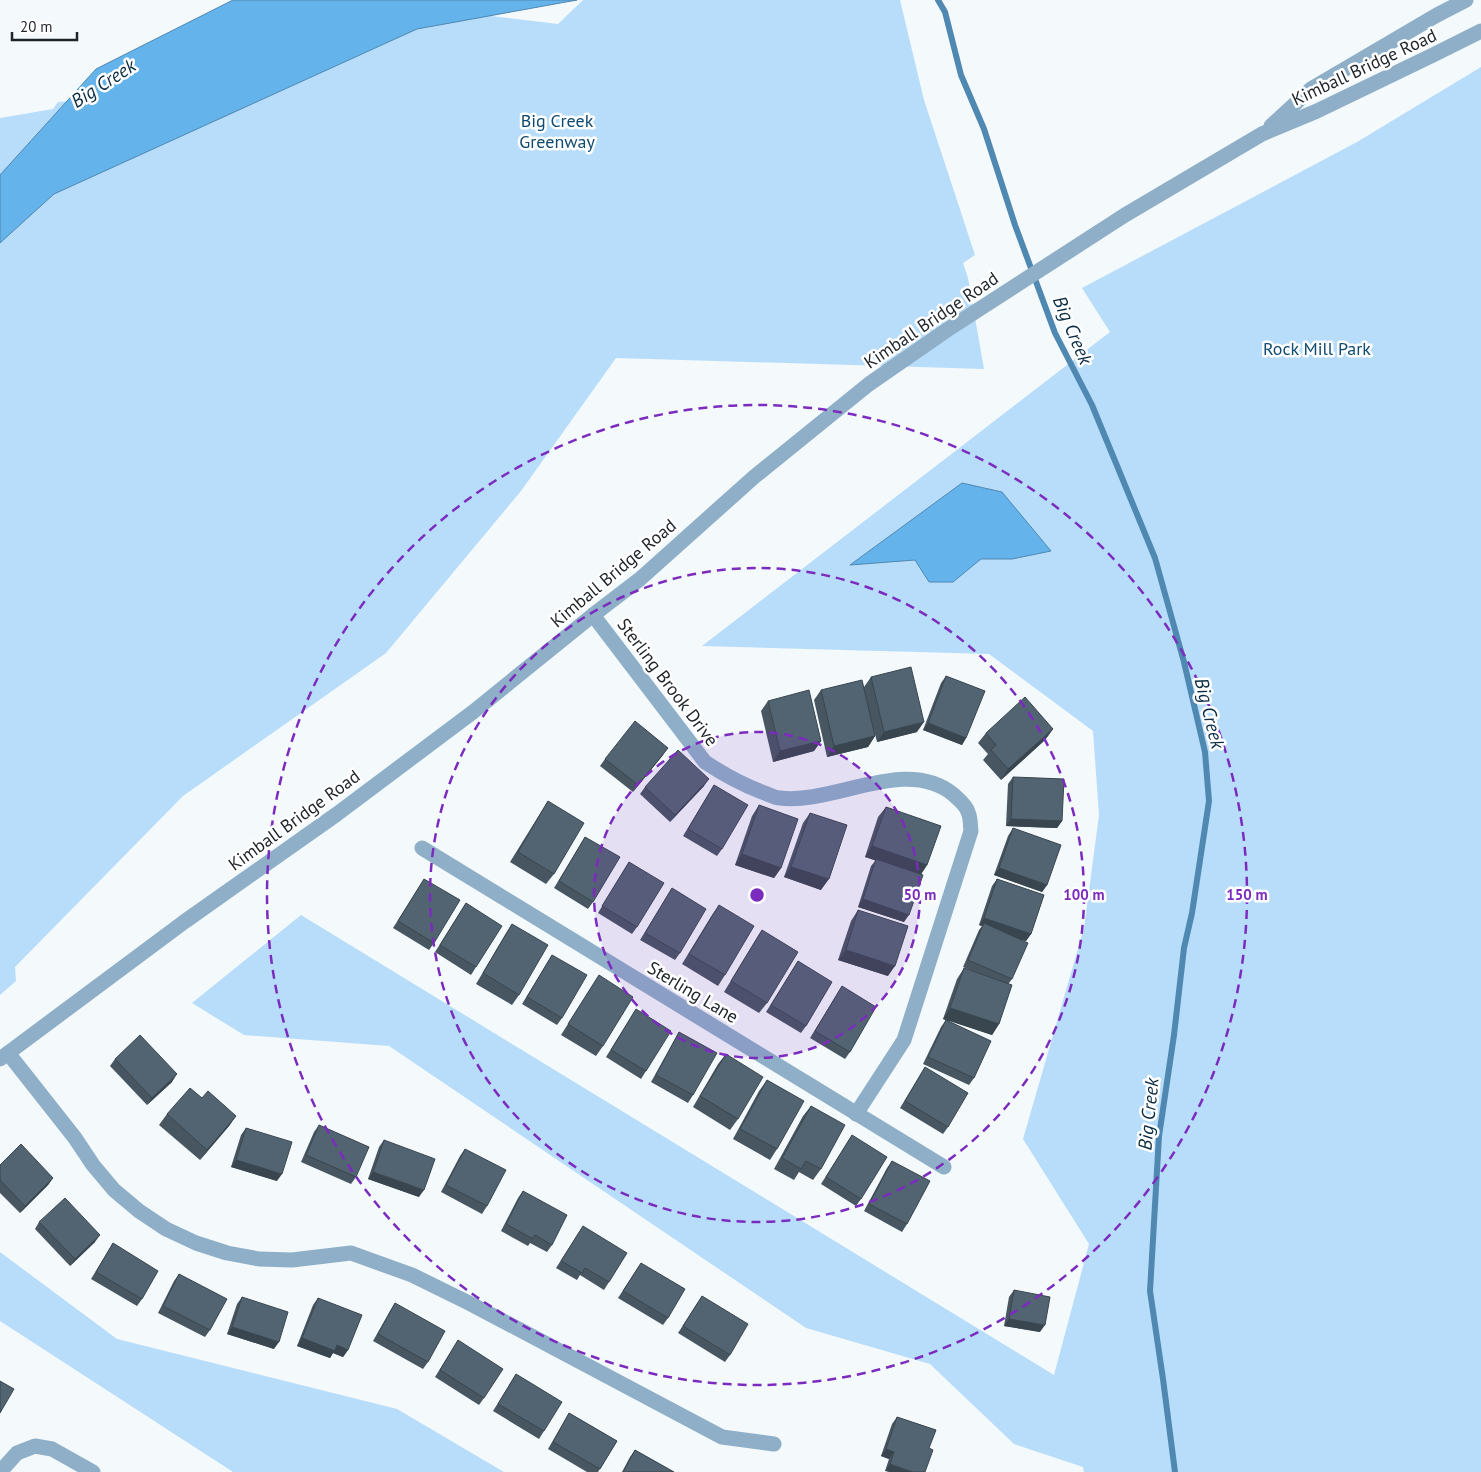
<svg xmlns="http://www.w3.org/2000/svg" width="1481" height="1472" font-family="'PT Sans',sans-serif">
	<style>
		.green { fill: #b8ddfb }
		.water { fill: #65b3eb; stroke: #4f88b1 }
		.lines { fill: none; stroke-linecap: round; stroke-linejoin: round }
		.stream { stroke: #4f88b1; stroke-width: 6 }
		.minor { stroke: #8eafc7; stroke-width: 15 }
		.wall { fill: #475661 }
		.shaded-wall { fill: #39464f }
		.building { fill: #526471; stroke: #39464f }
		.ring { fill: none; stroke: #7b2cbf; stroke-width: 2.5; stroke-dasharray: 9 6 }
		.labels { text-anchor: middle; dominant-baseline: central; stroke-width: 5; stroke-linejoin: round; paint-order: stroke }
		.street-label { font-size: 18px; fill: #1d242a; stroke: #fff }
		.park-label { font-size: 18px; fill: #0f4b70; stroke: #fff }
		.water-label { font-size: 19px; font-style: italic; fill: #0a2c43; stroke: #fff }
		.centre { fill: #7b2cbf; stroke: #fff; stroke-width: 2.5 }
		.ring-label { font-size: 15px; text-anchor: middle; font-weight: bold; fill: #7b2cbf; stroke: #fff; stroke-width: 5; stroke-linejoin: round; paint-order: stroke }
	</style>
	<rect width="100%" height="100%" fill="#f4f9fc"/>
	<g class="green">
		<path d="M583,0h317l24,100 51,155 -12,8 5,15 16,91 -368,-11 -95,133 -135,162 -203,143 -168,171 1,14 -16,14v-877l53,-9 5,-7 100,-8 213,-92 187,22z"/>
		<path d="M1481,67v1405h-397l-1,-5 -69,-23 -84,-80 -124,-36 -417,-282 -145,-11 -52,-32 109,-88 753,460 35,-131 -66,-105 61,-211 15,-113 -6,-84 -104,-77 -287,-8 408,-314 -28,-44 275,-146z"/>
		<path d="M0,1252l117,87 280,70 107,63h-271l-233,-151z"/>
	</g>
	<g class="water">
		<path d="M233,0h344l-160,29 -363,165 -54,49v-68l96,-106z"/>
		<path d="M962,483l40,9 49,59 -39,8h-31l-28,23h-24l-14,-22 -65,5z"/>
	</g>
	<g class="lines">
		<path class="stream" d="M938,0l7,12 16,63 23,54 31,96 40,108 37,72 63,153 29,104 21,90 4,49 -17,112 -8,35 -10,87 -15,101 -9,155 13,88 12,93"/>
		<g class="minor">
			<path d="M1271,126l40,-37 126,-74 29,-15"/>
			<path d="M593,615l112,147c18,12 36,22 57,30 6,2 12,6 18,6 54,7 126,-43 174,-3 5,5 12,10 14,17 3,6 2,14 3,19l-67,209 -48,74"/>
			<path d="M422,848l522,319"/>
			<path d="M8,1053l67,85 18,27 21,25 25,21 27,18 30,14 31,10 32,6 33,1 59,-7 61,22 59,29 251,133 52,7"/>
			<path d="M0,1059l184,-137 153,-108 136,-102 120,-97 47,-36 114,-102 115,-93 78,-54 178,-115 137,-81 55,-23 116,-56 48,-24"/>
			<path d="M0,1472l17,-19 18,-7 17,3 41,23"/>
		</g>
	</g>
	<g class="wall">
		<path d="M946,676l20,62 -4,7 -39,-15 18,-47z"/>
		<path d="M871,677l46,55 -40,10 -3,-12 1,6 -7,11 -41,10 -13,-57 7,-10 43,-3z"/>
		<path d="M768,701l53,40 -7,10 -41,11 -12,-51z"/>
		<path d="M1053,729l-8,11 -44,40 -18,-20 5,-6 -10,-11 8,-10z"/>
		<path d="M663,755l-30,37 -33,-26 5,-7z"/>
		<path d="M1013,777l49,44 -5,7 -51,-2 2,-42z"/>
		<path d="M714,785l8,64 -5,7 -34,-20z"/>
		<path d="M704,786l-34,36 -30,-28 5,-7z"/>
		<path d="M548,801l6,73 -8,10 -36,-22 31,-50z"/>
		<path d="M759,805l22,63 -7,10 -39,-13 17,-49z"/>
		<path d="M886,807l41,58 -6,9 -17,48 -46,-15 13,-41 5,-6 -11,-3 13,-40z"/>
		<path d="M810,813l11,77 -37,-13 19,-54z"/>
		<path d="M1013,828l34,57 -5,7 -48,-17 14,-39z"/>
		<path d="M585,837l8,65 -5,7 -34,-21z"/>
		<path d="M629,862l8,65 -5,7 -34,-21z"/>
		<path d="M424,879l10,64 -5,7 -36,-22z"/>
		<path d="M997,879l34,55 -5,7 -4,-1 -10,39 -3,4 -10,41 -7,11 -44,-15 26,58 -5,7 -46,-21 18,-37 5,-7 -3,-1 14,-40 7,-11 13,5 -14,-6 16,-37 3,-4 -3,-1 13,-39z"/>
		<path d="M672,888l8,65 -5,7 -35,-20z"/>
		<path d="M466,903l10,64 -5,8 -36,-23z"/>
		<path d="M719,905l6,70 -7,11 -36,-22 30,-49z"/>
		<path d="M858,910l30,66 -50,-16 13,-39z"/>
		<path d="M512,924l7,71 -7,10 -36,-21 29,-49z"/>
		<path d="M762,930l5,73 -8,10 -35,-21 31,-51z"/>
		<path d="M552,955l10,63 -5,7 -35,-21z"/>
		<path d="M798,961l8,65 -5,7 -35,-21z"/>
		<path d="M599,975l4,71 -7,10 -35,-21z"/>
		<path d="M842,986l8,66 -5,7 -35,-21z"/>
		<path d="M636,1009l10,62 -5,8 -35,-22z"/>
		<path d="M679,1032l14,63 -5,8 -37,-21 24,-43z"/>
		<path d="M726,1054l12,65 -8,11 -37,-23 25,-43z"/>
		<path d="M115,1059l57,23 -25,23 -37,-39z"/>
		<path d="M925,1067l23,60 -5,7 -43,-26z"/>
		<path d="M767,1080l10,69 -7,11 -37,-21 26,-48z"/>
		<path d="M202,1098l34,18 -7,10 -29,34 -41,-35 8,-11z"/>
		<path d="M811,1106l10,63 -8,11 -14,-8 -5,8 -20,-11 29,-53z"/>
		<path d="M319,1125l37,52 -5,7 -50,-22 13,-30z"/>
		<path d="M246,1128l31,53 -46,-14 10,-32z"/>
		<path d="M852,1135l9,64 -5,7 -35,-22z"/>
		<path d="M384,1140l35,57 -51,-18 11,-32z"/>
		<path d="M465,1149l22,57 -5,8 -41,-22 19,-36z"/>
		<path d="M892,1161l15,63 -5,8 -38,-21 23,-43z"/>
		<path d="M0,1165l53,13 -5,7 -28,28 -20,-20z"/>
		<path d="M523,1191l29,54 -5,7 -17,-9 -2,3 -27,-15 17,-33z"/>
		<path d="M39,1222l56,20 -25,24 -35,-37z"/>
		<path d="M583,1226l26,56 -5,8 -24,-15 -3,5 -21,-12z"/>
		<path d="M113,1243l29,56 -5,7 -46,-27z"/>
		<path d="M641,1263l27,55 -5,7 -45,-27z"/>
		<path d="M179,1274l31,56 -5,7 -47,-24 16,-32z"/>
		<path d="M1014,1290l26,42 -36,-6 5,-29z"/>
		<path d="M702,1296l28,59 -5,7 -47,-29z"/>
		<path d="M242,1297l32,52 -47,-15 10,-30z"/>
		<path d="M318,1298l30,52 -5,7 -10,-4 -3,5 -33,-12 16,-41z"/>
		<path d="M395,1303l33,59 -5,7 -50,-28 17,-30z"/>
		<path d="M458,1340l26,58 -5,7 -44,-28z"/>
		<path d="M516,1374l28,57 -5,8 -46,-28z"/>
		<path d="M569,1413l48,28 -19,31h-11l-39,-23z"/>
		<path d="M897,1417l39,13 -51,41 4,-12 -8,-3 11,-32z"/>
		<path d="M635,1450l39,22h-52l8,-15z"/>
	</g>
	<g class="shaded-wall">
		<path d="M924,722l-7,10 -40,10 7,-10z"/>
		<path d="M928,723l38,15 -4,7 -39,-15z"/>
		<path d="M1053,729l-8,11 -44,40 7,-11z"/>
		<path d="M875,736l-7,11 -41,10 7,-11z"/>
		<path d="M821,741l-7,10 -41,11 7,-11z"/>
		<path d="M668,748l-5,7 -30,37 5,-7z"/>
		<path d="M709,779l-5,7 -34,36 5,-7z"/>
		<path d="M1011,819l51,2 -5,7 -51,-2z"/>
		<path d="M872,846l55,19 -7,11 -55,-19z"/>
		<path d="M742,854l39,14 -7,10 -39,-13z"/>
		<path d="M791,867l38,12 -8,11 -37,-13z"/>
		<path d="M999,868l48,17 -5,7 -48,-17z"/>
		<path d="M863,899l46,16 -5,7 -46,-15z"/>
		<path d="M984,918l47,16 -5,7 -44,-14 2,-4 -2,3 -3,-1z"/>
		<path d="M846,950l49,16 -7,10 -50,-16z"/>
		<path d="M950,1008l49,16 -7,11 -49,-16z"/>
		<path d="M177,1074l-5,8 -25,23 5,-7z"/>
		<path d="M236,1116l-7,10 -29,34 7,-10z"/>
		<path d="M236,1160l46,14 -5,7 -46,-14z"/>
		<path d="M373,1172l51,18 -5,7 -51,-18z"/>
		<path d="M53,1178l-5,7 -28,28 5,-7z"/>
		<path d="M100,1235l-5,7 -25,24 5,-7z"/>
		<path d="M1009,1319l36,6 -5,7 -36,-6z"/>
		<path d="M232,1327l47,15 -5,7 -47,-15z"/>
		<path d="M302,1338l35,7 11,5 -5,7 -10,-4 -3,5 -33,-12z"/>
		<path d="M886,1449l8,3 -5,7 -8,-3z"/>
		<path d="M890,1464l23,8h-24l-4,-1z"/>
	</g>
	<g class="building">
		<path d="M911,667l13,55 -40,10 -13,-55z"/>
		<path d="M946,676l39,15 -19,47 -38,-15z"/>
		<path d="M862,680l13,56 -41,10 -13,-56z"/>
		<path d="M809,690l12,51 -41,10 -12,-50z"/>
		<path d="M1025,697l28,32 -45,40 -17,-19 5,-5 -10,-12z"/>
		<path d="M635,721l33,27 -30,37 -33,-26z"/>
		<path d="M678,750l31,29 -34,36 -30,-28z"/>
		<path d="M1013,777l51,2 -2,42 -51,-2z"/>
		<path d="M714,785l34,20 -26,44 -34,-20z"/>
		<path d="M548,801l36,22 -30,51 -36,-22z"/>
		<path d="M759,805l39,14 -17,49 -39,-14z"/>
		<path d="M886,807l55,19 -14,39 -55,-19z"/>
		<path d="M810,813l37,12 -18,54 -38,-12z"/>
		<path d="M1013,828l48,17 -14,40 -48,-17z"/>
		<path d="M585,837l35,20 -27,45 -34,-21z"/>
		<path d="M876,859l47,16 -14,40 -46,-16z"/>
		<path d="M629,862l35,21 -27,44 -35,-21z"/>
		<path d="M424,879l36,21 -26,43 -36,-22z"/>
		<path d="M997,879l47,16 -13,39 -47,-16z"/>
		<path d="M672,888l34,21 -26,44 -35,-20z"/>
		<path d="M466,903l36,23 -26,41 -36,-22z"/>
		<path d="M719,905l35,21 -29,49 -36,-21z"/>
		<path d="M858,910l50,16 -13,40 -49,-16z"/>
		<path d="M984,923l44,20 -16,36 -44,-19z"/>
		<path d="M512,924l36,21 -29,50 -36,-22z"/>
		<path d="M762,930l36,22 -31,51 -36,-22z"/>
		<path d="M552,955l35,20 -25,43 -35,-21z"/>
		<path d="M798,961l34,21 -26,44 -35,-21z"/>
		<path d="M964,968l48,17 -13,39 -49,-16z"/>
		<path d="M599,975l34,22 -30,49 -35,-22z"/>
		<path d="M842,986l34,21 -26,45 -35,-21z"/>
		<path d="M636,1009l35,22 -25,40 -35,-21z"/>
		<path d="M946,1020l45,21 -17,37 -46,-21z"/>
		<path d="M679,1032l38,21 -24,42 -37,-20z"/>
		<path d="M140,1035l37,39 -25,24 -37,-39z"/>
		<path d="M726,1054l37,23 -25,42 -38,-23z"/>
		<path d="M925,1067l43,26 -20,34 -43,-26z"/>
		<path d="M767,1080l37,21 -27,48 -37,-20z"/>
		<path d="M190,1088l12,10 6,-7 28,25 -29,34 -40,-36z"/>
		<path d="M811,1106l34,19 -24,44 -15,-8 -5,8 -19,-11z"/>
		<path d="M319,1125l50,22 -13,30 -50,-22z"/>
		<path d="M246,1128l46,14 -10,32 -46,-14z"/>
		<path d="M852,1135l35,22 -26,42 -35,-22z"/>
		<path d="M384,1140l51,19 -11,31 -51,-18z"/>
		<path d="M21,1144l32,34 -28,28 -25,-26v-15z"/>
		<path d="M465,1149l41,21 -19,36 -41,-21z"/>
		<path d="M892,1161l38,20 -23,43 -38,-20z"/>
		<path d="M523,1191l44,24 -15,30 -17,-10 -2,4 -27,-15z"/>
		<path d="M65,1198l35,37 -25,24 -36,-37z"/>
		<path d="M583,1226l44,27 -18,29 -24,-14 -3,5 -21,-12z"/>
		<path d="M113,1243l45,28 -16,28 -46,-27z"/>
		<path d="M641,1263l44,26 -17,29 -45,-27z"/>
		<path d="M179,1274l48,25 -17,31 -47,-24z"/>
		<path d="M1014,1290l36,7 -5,28 -36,-6z"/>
		<path d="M702,1296l46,28 -18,31 -47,-29z"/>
		<path d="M242,1297l46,15 -9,30 -47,-15z"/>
		<path d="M318,1298l44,17 -14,35 -11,-5 -2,6 -33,-13z"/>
		<path d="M395,1303l50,28 -17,31 -50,-28z"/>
		<path d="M458,1340l45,29 -19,29 -44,-28z"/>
		<path d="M516,1374l46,28 -18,29 -46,-27z"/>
		<path d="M0,1381l14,8 -14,24z"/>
		<path d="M569,1413l48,28 -17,28 -47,-27z"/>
		<path d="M897,1417l39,13 -7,18 4,2 -8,22h-12l-23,-8 4,-12 -8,-3z"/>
		<path d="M635,1450l39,22h-51z"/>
	</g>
	<circle cx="757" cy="895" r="163" fill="#7b2cbf" fill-opacity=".12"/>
	<g class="ring">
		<circle cx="757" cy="895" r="163"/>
		<circle cx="757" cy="895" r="327"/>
		<circle cx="757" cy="895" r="490"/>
	</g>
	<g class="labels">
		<g class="street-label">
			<text transform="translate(1364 67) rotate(-25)">Kimball Bridge Road</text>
			<text transform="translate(931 320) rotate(-34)">Kimball Bridge Road</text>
			<text transform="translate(613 573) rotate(-40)">Kimball Bridge Road</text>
			<text transform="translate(668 682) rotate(53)">Sterling Brook Drive</text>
			<text transform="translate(294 820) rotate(-36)">Kimball Bridge Road</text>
			<text transform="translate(693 992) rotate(31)">Sterling Lane</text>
		</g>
		<g class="park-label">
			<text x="557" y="120">Big Creek<tspan x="557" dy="21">Greenway</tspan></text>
			<text x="1317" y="348">Rock Mill Park</text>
		</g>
		<g class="water-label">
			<text transform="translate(103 83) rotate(-33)">Big Creek</text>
			<text transform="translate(1073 330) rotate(67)">Big Creek</text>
			<text transform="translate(1210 713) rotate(76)">Big Creek</text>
			<text transform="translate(1148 1114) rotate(-84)">Big Creek</text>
		</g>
	</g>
	<circle cx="757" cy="895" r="8" class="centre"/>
	<g class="ring-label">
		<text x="920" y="900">50 m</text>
		<text x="1084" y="900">100 m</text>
		<text x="1247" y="900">150 m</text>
	</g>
	<path d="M12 32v8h65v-8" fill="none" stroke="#1d242a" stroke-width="2.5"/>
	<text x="20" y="32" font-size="15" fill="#1d242a" stroke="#ffffff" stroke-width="4" paint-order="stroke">20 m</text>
</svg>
